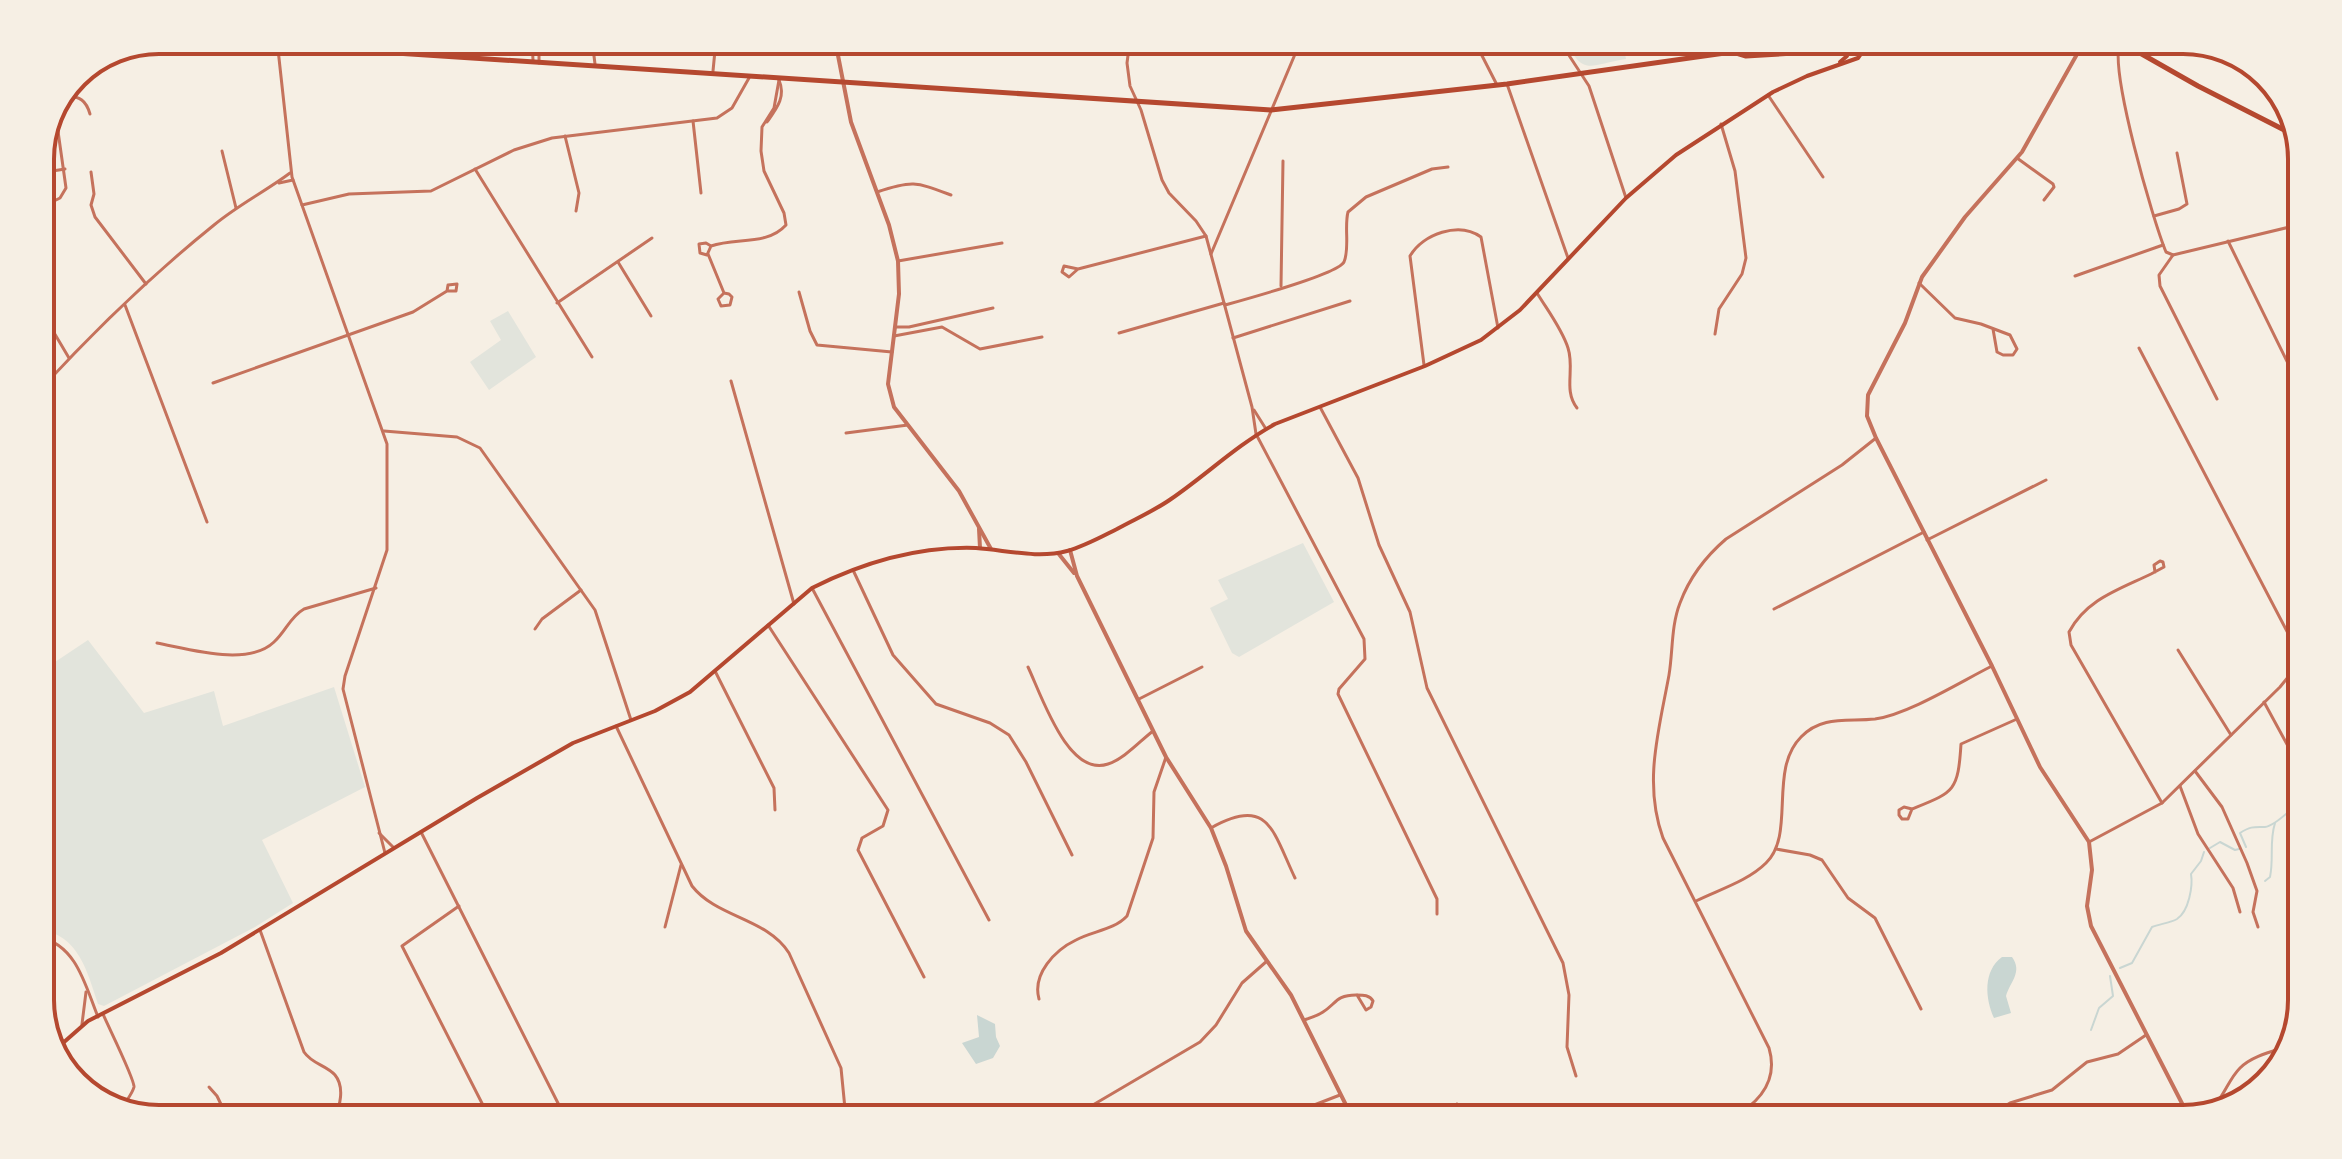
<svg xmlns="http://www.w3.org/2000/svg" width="2342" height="1159" font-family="Jost,sans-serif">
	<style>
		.green { fill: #e2e4dc }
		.water { fill: #c9d6d2 }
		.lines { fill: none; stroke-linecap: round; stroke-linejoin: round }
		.stream { stroke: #c9d6d2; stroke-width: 2 }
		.minor { stroke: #c5725c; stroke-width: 3 }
		.tertiary { stroke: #c5725c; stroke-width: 4 }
		.secondary { stroke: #b5482f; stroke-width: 4 }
		.primary { stroke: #b5482f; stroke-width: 5 }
		.rim { fill: none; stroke: #b5482f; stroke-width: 4 }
	</style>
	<rect width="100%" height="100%" fill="#f6efe4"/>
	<g class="green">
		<path d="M1565,40c19,0 34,5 52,2l3,13 5,-1 1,5c-38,6 -42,18 -61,-19z"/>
		<path d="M508,311l28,46 -47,33 -19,-28 31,-22 -11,-19z"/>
		<path d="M1303,543l31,59 -95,55 -7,-4 -22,-45 18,-9 -10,-19z"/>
		<path d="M88,640l56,73 70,-22 9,35 111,-39 31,100 -103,53 31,63 -38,24 -151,79 -6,-2c-11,-33 -19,-68 -58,-75v-257z"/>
	</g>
	<g class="water">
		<path d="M2002,957h10c11,15 -2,25 -6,39l5,17 -17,5c-9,-20 -11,-47 8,-61z"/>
		<path d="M977,1015l18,9 1,13 4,9 -7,12 -17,6 -14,-21 17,-6z"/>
	</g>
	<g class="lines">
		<g class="stream">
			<path d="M2246,847l-6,-14c11,-7 14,-6 25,-6 10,-1 30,-21 37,-28"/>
			<path d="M2210,848l10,-6 15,8 4,-1"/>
			<path d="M2265,881l5,-4c4,-19 -1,-35 5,-54"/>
			<path d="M2120,968l12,-5 20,-36c7,-3 18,-4 25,-8 12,-8 16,-33 14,-45l10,-13 3,-9"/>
			<path d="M2091,1030l8,-22 14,-12 -3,-20"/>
		</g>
		<g class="minor">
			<path d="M277,40l15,137 95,267v106l-42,126 -2,13 42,164"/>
			<path d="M532,40l1,20"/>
			<path d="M539,40v23"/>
			<path d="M592,40l3,24"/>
			<path d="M1130,40l-3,23 3,23 11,24 21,70 7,13 27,28 10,15 46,171 4,27 108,205 1,20 -26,30 -1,5 99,205v15"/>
			<path d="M1474,40l23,45"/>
			<path d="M1559,40l30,46 37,112"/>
			<path d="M2120,43c-11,26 33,178 46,209l7,3 129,-31"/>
			<path d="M713,71l3,-31"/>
			<path d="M1507,84l61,174"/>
			<path d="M66,95c14,2 20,5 24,19"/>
			<path d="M1768,95l55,82"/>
			<path d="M693,121l8,72"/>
			<path d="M767,122c10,-14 19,-25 12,-42"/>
			<path d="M565,136l14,57 -3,18"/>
			<path d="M222,151l14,57"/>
			<path d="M2017,158l36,26 1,3 -10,13"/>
			<path d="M475,169l117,188"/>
			<path d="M91,172l3,22 -3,11 4,12 51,67"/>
			<path d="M40,173l25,-4"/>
			<path d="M279,183l14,-3"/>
			<path d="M877,192c36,-12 39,-10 74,3"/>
			<path d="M40,199l10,4 10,-5 6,-10 -10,-71"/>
			<path d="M302,205l47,-11 82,-3 83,-41 38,-12 165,-20 15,-10 17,-30"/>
			<path d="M2154,216l25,-7 8,-5 -10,-51"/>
			<path d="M2228,241l74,151"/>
			<path d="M711,246l-5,-3 -7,1 1,9 7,2 4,-9c25,-9 56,0 75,-21l-2,-12 -20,-42 -3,-20 1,-24 12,-19 5,-28"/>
			<path d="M708,254l16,39 5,1 3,3 -2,8 -9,1 -3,-7 6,-6"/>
			<path d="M1211,254l90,-214"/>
			<path d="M2173,255l-14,20 1,11 57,113"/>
			<path d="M898,261l104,-18"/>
			<path d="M618,262l33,54"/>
			<path d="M1078,269l-9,8 -7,-5 2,-6 14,3 128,-33"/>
			<path d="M2075,276l88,-31"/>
			<path d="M1919,283l36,35 26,6 29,11 7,14 -4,6h-10l-6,-3 -4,-23"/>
			<path d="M1281,286l2,-125"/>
			<path d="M799,292l11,39 7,14 75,7"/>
			<path d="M1537,293c11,18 25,36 31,55 7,21 -5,42 9,60"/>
			<path d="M557,303l95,-65"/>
			<path d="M125,305l82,217"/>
			<path d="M1225,305c18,-5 113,-31 119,-43 6,-14 0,-35 4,-50l18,-15 66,-28 16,-2"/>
			<path d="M40,309l29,49"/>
			<path d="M896,327h13l84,-19"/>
			<path d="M1119,333l105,-30"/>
			<path d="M1715,334l4,-25 23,-35 4,-16 -11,-87 -14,-47"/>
			<path d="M894,336l48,-9 38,22 62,-12"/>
			<path d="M1233,338l117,-37"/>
			<path d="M1424,365l-14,-109c13,-22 49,-35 71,-19l17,91"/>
			<path d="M731,381l63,223"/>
			<path d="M213,383l200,-71 34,-21 1,-6 9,-1 -1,7h-9"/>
			<path d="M40,390c54,-59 112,-115 174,-165 24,-20 52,-34 76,-52"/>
			<path d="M1320,407l38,71 21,67 31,67 17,76 136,275 6,32 -2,52 9,29"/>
			<path d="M1254,410l12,19"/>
			<path d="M384,431l73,6 23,11 115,162 36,110"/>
			<path d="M846,433l62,-8"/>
			<path d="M1927,540l119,-60"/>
			<path d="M853,570l40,85 43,49 54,19 19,12 17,27 46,93"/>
			<path d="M2155,572l-1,-7 6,-4 3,1 1,5 -13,7c-33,16 -64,25 -82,58l2,13 91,158"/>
			<path d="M812,588l177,332"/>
			<path d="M1774,609l150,-77"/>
			<path d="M768,625l120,185 -5,16 -21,12 -4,12 66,127"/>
			<path d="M535,629l7,-10 39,-29"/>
			<path d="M157,643c32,6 91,24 117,-1 12,-11 16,-25 30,-33l72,-21"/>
			<path d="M2178,650l53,85"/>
			<path d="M1028,667c13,27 40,111 80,97 16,-5 32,-23 45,-33"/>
			<path d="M715,671l59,117 1,22"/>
			<path d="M1139,699l63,-32"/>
			<path d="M2264,702l38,70"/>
			<path d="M616,726l76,160c25,32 75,32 97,67l52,115 5,51"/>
			<path d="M2195,771l27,36 25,56 10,28 -4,21 5,15"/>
			<path d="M2180,786l18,48 35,54 7,24"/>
			<path d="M1912,809l-4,10h-6l-3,-4v-5l5,-3 8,2c42,-17 46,-17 49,-65l56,-25"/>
			<path d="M1211,828c58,-33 62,4 84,50"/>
			<path d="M421,832l145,287"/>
			<path d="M379,833l14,14"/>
			<path d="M2089,842l73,-39 118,-116 22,-27 -163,-312"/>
			<path d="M1776,849l34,6 12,5 26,38 27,20 46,91"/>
			<path d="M1696,901c22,-11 52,-20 70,-38 30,-29 2,-93 35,-126 21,-22 47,-15 74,-18 34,-5 85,-37 117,-53"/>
			<path d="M459,906l-57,40 88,173"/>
			<path d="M665,927l16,-62"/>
			<path d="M260,930l44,122c8,12 22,13 31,23 10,12 5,32 -1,44"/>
			<path d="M40,937c37,9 45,48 58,80"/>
			<path d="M1039,999c-7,-25 16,-49 37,-59 17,-9 38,-10 51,-24l26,-78 1,-46 12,-35"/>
			<path d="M103,1014c5,12 32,66 31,73 -2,8 -10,16 -13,23"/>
			<path d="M1304,1020c6,-2 13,-4 19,-8 13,-8 13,-17 33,-17h1c6,0 13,0 16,6l-2,6 -5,3 -9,-15"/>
			<path d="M82,1024l4,-32"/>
			<path d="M209,1087l8,9 11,23"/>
			<path d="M1457,1104l6,15"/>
			<path d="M2205,1112c18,-9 21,-30 35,-44 13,-13 35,-17 52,-23"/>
			<path d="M1069,1119l131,-77 16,-17 26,-42 25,-22"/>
			<path d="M1278,1119l62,-24"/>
			<path d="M1730,1119c28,-15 49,-37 39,-71l-106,-210c-20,-55 -4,-108 6,-163 4,-24 2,-49 11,-72 10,-27 25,-46 46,-64l116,-74 34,-27"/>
			<path d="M1983,1119l27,-16 42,-13 35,-28 31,-8 28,-19"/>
			<path d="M2166,1119l19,-10"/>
		</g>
		<g class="tertiary">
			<path d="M835,40l16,82 38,103 9,36 1,33 -11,90 6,23 65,84 32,58"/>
			<path d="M2085,40l-63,112 -57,65 -43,60 -17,46 -37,72 -1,21 9,22 116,228 48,101 49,75 3,28 -5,36 4,20 98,191"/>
			<path d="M979,529l1,19"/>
			<path d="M1070,550l7,26 89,181 45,71 15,38 20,65 45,64 62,124"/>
			<path d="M1058,553l16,20"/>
		</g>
		<g class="secondary">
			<path d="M1727,40l5,12"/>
			<path d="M1743,40l17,2"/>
			<path d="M1840,62l7,-6 1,-16"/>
			<path d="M55,1050l33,-29 133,-68 256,-155 96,-55 82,-32 35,-19 122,-104c52,-26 105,-42 164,-40 30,2 61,11 91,3 18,-5 34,-14 50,-22 18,-10 37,-18 54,-30 35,-24 66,-54 104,-75l150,-58 56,-26 39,-30 106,-112 50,-43 97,-63 34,-16 51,-18 7,-10"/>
		</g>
		<g class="primary">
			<path d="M197,40l1074,70 236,-26 225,-32 13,-6 41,-6"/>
			<path d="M2117,40l81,46 98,50"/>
			<path d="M1733,52l13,4 64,-4 120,-12"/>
		</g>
	</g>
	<path d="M0 0H2342V1159H0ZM159 54H2183A105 105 0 0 1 2288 159V1000A105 105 0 0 1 2183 1105H159A105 105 0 0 1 54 1000V159A105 105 0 0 1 159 54Z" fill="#f6efe4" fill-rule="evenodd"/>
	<path class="rim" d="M159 54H2183A105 105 0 0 1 2288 159V1000A105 105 0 0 1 2183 1105H159A105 105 0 0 1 54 1000V159A105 105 0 0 1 159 54Z"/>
</svg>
